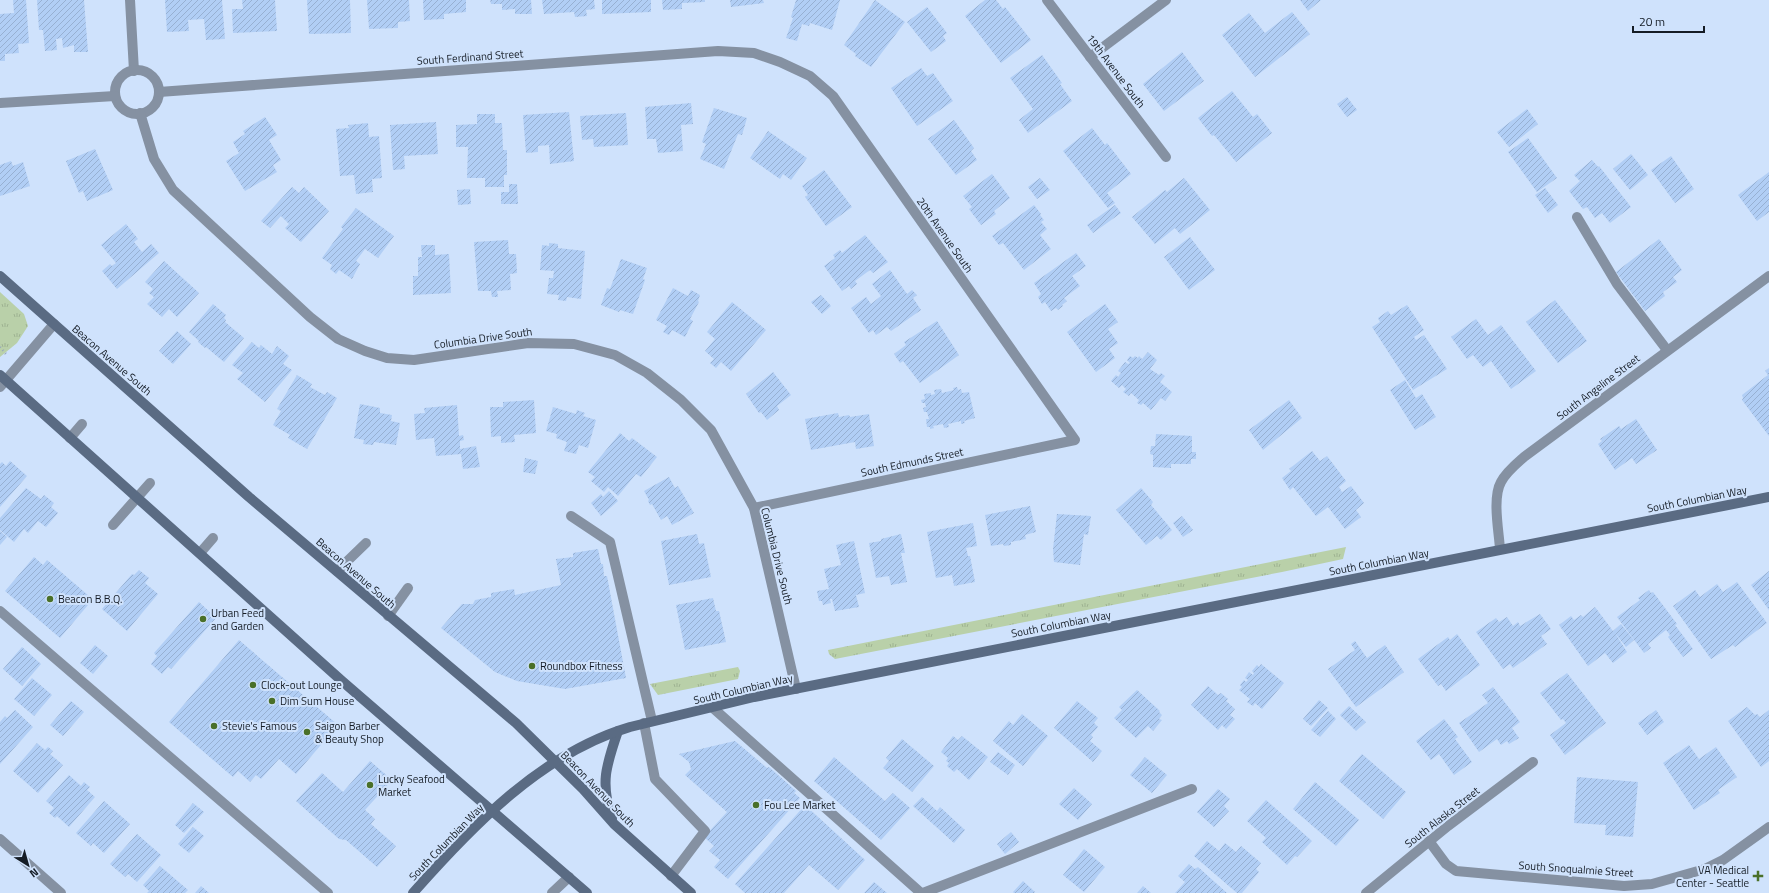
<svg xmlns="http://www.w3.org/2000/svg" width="1769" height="893" font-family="'Titillium Web',sans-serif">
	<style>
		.grass { fill: url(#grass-tufts) }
		.building { fill: url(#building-hatch) }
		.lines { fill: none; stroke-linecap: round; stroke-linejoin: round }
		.path { stroke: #96a6ba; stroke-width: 2.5; stroke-dasharray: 1 3; stroke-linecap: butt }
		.service { stroke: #8591a2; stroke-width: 10 }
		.minor { stroke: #8591a2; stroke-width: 10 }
		.secondary { stroke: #5a6b83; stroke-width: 10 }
		.poi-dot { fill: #4a7029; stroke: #cfe2fc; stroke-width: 1.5 }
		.labels { text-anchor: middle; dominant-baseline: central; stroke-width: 4; stroke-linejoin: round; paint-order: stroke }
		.street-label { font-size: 11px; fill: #151c25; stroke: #cfe2fc }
		.poi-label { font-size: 11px; fill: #151c25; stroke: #cfe2fc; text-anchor: start }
	</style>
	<defs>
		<pattern id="grass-tufts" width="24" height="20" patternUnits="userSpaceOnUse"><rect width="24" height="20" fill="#b9d0a9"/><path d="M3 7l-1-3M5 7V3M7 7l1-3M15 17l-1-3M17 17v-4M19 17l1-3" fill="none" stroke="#9eb291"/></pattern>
		<pattern id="building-hatch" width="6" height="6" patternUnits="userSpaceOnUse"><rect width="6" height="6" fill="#b1cef5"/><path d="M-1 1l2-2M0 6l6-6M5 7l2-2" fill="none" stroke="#97b0d2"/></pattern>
	</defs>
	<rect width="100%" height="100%" fill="#cfe2fc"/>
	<g class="grass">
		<path d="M0,292l24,22 4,12 -11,17 -17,14z"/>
		<path d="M1346,547l-3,12 -61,13 -447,87 -6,-5 -1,-4z"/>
		<path d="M738,667l2,4 -2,8 -80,16 -8,-11z"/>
	</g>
	<g class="building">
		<path d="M13,0h13l3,43 -11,1 1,9 -14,1v7h-5v-47l14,-1z"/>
		<path d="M37,0h47l4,52h-14v-7l-11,3 -1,-10 -6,1 1,11 -12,1 -2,-21h-4z"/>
		<path d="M165,0h57l3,39 -19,1 -2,-21 -16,1 1,11 -22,1z"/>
		<path d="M242,0h33l2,31 -44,2 -1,-24h11z"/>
		<path d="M307,0h43l1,33 -42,1z"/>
		<path d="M367,0h42l1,21 -12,1v6l-29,1z"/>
		<path d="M423,0h43v12l-22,2v5l-20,1z"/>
		<path d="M490,0h41l1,14h-17v-5l-13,1v-6h-11z"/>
		<path d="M542,0h52l1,9 -9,1 1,6 -12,1 -1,-5 -30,2z"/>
		<path d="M602,0h49v12l-49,2z"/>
		<path d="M662,0h43v2l-23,1v6l-19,1z"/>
		<path d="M730,0h33l1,3 -33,4z"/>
		<path d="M796,0h44l-8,30 -22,-7 -1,3 -7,-2 -5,17 -11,-3 7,-20 -2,-1z"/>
		<path d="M875,0l30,22 -34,45 -16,-11 1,-2 -12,-9z"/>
		<path d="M985,0h11l7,9 2,-2 26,33 -30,23 -36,-47z"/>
		<path d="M1300,0h21l-13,11z"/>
		<path d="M927,7l20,26 -4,3 3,5 -15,11 -24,-30z"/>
		<path d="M1292,12l18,22 -55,43 -33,-42 27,-22 16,20z"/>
		<path d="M1182,52l22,29 -40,30 -21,-27z"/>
		<path d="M1042,55l20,28 -2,1 12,17 -44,32 -9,-13 14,-11 -23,-31z"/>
		<path d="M921,68l6,8 6,-3 20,28 -36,25 -26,-38z"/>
		<path d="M1232,91l21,26 4,-3 15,19 -36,29 -22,-27 -2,1 -14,-18z"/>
		<path d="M1347,97l10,13 -10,7 -10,-13z"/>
		<path d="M691,103l2,21 -12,1 2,26 -25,2 -2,-14h-9l-2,-32z"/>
		<path d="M714,108l33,10 -5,17 -4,-1 -14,35 -24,-10 6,-15 -4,-2z"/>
		<path d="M1527,109l11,15 -29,23 -12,-15z"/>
		<path d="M569,112l5,49 -24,3 -1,-19 -11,1v6l-12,1 -3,-38z"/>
		<path d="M626,113l2,32 -34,2 -1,-8 -11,1 -2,-24z"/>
		<path d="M477,114h18v9h7l1,27h4v25h-3v12h-19v-9h-18l1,-31h-12v-22l21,-1z"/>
		<path d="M265,117l12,18 -8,5 12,20 -8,5 4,7 -32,19 -19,-30 13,-8 -6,-11 12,-8 -2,-3z"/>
		<path d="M954,120l20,28 -3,3 6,9 -21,15 -28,-36z"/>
		<path d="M436,122l2,32 -34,2 1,13 -12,1 -3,-45z"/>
		<path d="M368,123l1,14 10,-1 3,42 -10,1 1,13 -17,2 -2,-19 -14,1 -4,-47 13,-1 -1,-3z"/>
		<path d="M1092,128l13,17 2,-2 24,31 -24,19 8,10 -7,5 -45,-57z"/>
		<path d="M768,131l39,27 -16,22 -8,-6 -3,5 -30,-21z"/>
		<path d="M1528,138l29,40 -20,14 -29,-40z"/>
		<path d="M95,149l18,41 -26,11 -4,-10 -4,2 -13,-32z"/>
		<path d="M1631,154l17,21 -18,15 -17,-21z"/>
		<path d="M1671,156l23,33 -19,14 -24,-33z"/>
		<path d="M1592,160l6,7 1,-1 32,41 -21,16 -8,-10 -7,5 -8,-11 -4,2 -14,-18 11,-10 -6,-6z"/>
		<path d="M11,161l2,5 10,-4 7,24 -30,10v-31z"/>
		<path d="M824,170l28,37 -26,19 -21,-29 3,-2 -6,-9z"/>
		<path d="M1769,172v40l-12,9 -19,-26z"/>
		<path d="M992,174l18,24 -16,13 2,3 -15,11 -12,-16 3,-2 -9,-11z"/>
		<path d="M1040,178l10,12 -13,9 -9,-12z"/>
		<path d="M1184,178l26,32 -30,24 -5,-6 -20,16 -23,-27 33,-27 2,2z"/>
		<path d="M509,184h8l1,20h-17v-12h8z"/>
		<path d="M292,187l7,6 5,-6 25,24 -28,31 -16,-14 4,-4 -8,-8 -11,12 -9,-7z"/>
		<path d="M1545,188l13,17 -10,8 -13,-18z"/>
		<path d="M470,189l1,15 -13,1 -1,-15z"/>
		<path d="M1034,205l7,9 -1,1 4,5 -3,2 6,7 -7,6 11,14 -27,21 -21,-27 -4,2 -7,-9z"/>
		<path d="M1115,205l6,8 -28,20 -6,-8z"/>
		<path d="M356,208l38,28 -16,22 -13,-9 -9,12 4,3 -8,15 -13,-9 -3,4 -6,-5 2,-4 -10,-7 21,-29 -2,-2z"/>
		<path d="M126,224l12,15 -4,3 8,10 9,-8 8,9 -42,36 -15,-18 8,-7 2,2 4,-3 -15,-18z"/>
		<path d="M865,235l23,27 -15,11 -3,-3 -15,11 2,3 -6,5 -2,-3 -7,5 -18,-25 11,-8 -2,-3 7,-5 2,3z"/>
		<path d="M1190,237l25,33 -26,20 -25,-33z"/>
		<path d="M1659,239l23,31 -9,7 4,5 -14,10 2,4 -20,15 -29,-39z"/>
		<path d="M508,240l1,14h7l1,19 -7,1 1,16 -14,1 1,6h-6l-1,-6h-13l-4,-49z"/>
		<path d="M549,243l9,1v4l27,3 -4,48 -14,-2 -1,4 -8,-1 1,-5 -12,-1 2,-16h4l1,-7 -14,-1 2,-25 7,1z"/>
		<path d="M421,245h14v10l14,-1 2,39 -38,2v-19h5v-19h4z"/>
		<path d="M1076,253l10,13 -14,10 8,10 -16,12 3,3 -5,4 1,1 -5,4 -2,-2 -5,3 -6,-9 -3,2 -4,-7 3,-3 -7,-11z"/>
		<path d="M621,259l26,9 -4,11 2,1 -12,34 -13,-4 -1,2 -18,-7 6,-17 3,1z"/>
		<path d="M164,261l35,32 -22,24 -8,-8 -7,8 -15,-13 7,-7 -5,-4 4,-4 -8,-7z"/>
		<path d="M890,270l17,24 5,-4 5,5 -4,3 8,12 -30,21 -4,-4 -11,8 -3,-5 -4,3 -18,-25 15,-11 5,7 10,-8 -9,-12z"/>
		<path d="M673,288l15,8 3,-6 9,5 -2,6 1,1 -9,17 3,2 -8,16 -13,-7 -3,5 -6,-3 4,-6 -11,-6z"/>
		<path d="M821,295l10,11 -9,8 -11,-12z"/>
		<path d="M1555,300l32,41 -29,22 -32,-41z"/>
		<path d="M732,302l34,28 -35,41 -10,-9 -5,6 -6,-5 4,-4 -9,-8 10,-12 -8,-7z"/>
		<path d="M213,304l13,11 -2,3 2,2 -1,2 19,16 -20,24 -18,-15 -1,1 -7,-6 1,-1 -10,-9z"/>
		<path d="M1105,304l13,18 -10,7 10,14 -9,6 6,9 -19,14 -29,-40z"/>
		<path d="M1407,305l17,25 -10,7 2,3 8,-5 23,34 -34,21 -41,-63 8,-5 -2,-4 10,-7 3,4z"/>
		<path d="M1476,319l12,16 13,-10 35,46 -25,18 -20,-28 -8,6 -10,-12 -6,4 -16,-22z"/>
		<path d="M937,321l22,34 -39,28 -17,-22 -3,2 -6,-9 12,-9 -2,-3z"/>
		<path d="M177,331l14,13 -18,20 -14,-13z"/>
		<path d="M252,342l7,6 2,-3 11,9 5,-8 12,10 -6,8 9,6 -27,32 -28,-23 6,-6 -11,-8z"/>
		<path d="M1148,352l9,8 -7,9 9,6 2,-2 4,3 -5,6 12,10 -7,9 -4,-3 -10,12 -8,-7 -2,2 -4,-2 2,-3 -8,-7 -2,3 -6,-4 3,-3 -4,-4 -3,3 -8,-7 5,-6 2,2 3,-4 -3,-2 7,-9 3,2 2,-1 -3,-3 3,-4 3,2 2,-2 3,2 1,-2 3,3z"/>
		<path d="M1769,368v68l-27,-36 1,-2 -1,-3 26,-20 -3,-4z"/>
		<path d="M773,372l18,23 -14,11 2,4 -12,10 -6,-8 -2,1 -13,-19z"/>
		<path d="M297,375l15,9 -2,3 15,8 2,-3 10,6 -30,51 -19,-11 2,-3 -17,-10 8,-14 -4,-2z"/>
		<path d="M1405,380l11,18 6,-4 14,23 -21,13 -25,-40z"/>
		<path d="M957,387l1,3 3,-1 1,4 7,-1 6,26 -11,3 1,2 -4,1v-3l-13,3 1,3 -5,1 -1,-4 -10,2 1,2 -4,1v-2h-3l-1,-8h3l-2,-7h-3l-1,-4 3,-1 -1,-4h-3l-1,-3 4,-1 -1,-5 7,-1v2l4,-1 -1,-4 7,-1 1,4 12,-3 -1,-2z"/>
		<path d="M534,400l2,33 -22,2 1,7 -14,1v-7l-10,1 -1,-30h13v-5z"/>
		<path d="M1289,400l13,18 -39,32 -14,-20z"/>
		<path d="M360,404l20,4v5l12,2 -1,6 9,2 -4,22 -22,-3 -1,3 -10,-1 1,-4 -10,-2z"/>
		<path d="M457,405l2,31 4,-1 1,5 -4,1v8l16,-3 4,21 -17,2 -2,-15 -25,2 -2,-18 -18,2 -2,-26 11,-1 -1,-5z"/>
		<path d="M553,407l23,7 1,-4 8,3 -2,3 13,4 -8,28 -9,-3 -3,9 -12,-3 3,-9 -11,-4 1,-4 -11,-3z"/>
		<path d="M838,413l1,4 10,-2 1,2 19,-3 5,32 -18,3 -1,-7 -44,8 -6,-31z"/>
		<path d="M1636,419l21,31 -21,14 -4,-6 -17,12 -17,-26 4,-3 -2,-2 19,-13 2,3z"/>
		<path d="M620,433l9,8 3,-3 25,19 -16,20 -5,-3 -18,22 -10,-9 -4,5 -13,-11 4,-4 -7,-5z"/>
		<path d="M1156,434l36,2v16h4v7h-5v5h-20v4l-18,-1v-12l-3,-1 1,-8h4z"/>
		<path d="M1312,451l8,10 7,-5 19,25 -7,6 3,5 9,-6 13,17 -8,7 5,7 -16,12 -17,-22 -12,9 -23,-29 -3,3 -8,-12 9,-7 -2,-2z"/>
		<path d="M525,458l13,3 -3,13 -12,-2z"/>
		<path d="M10,461l17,15 -27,31v-43l2,-2 4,4z"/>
		<path d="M669,477l6,11 3,-2 16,27 -22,12 -5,-9 -6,4 -9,-16 -2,1 -2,-4 1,-1 -5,-9z"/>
		<path d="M26,488l15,11 3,-4 10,8 -3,4 7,6 -12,14 -8,-6 -10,12 -4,-4 -10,13 -14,-12v-12z"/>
		<path d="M1141,488l12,14 -2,3 21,25 -11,10 -4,-4 -11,9 -30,-35z"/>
		<path d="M609,491l9,10 -17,15 -10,-13 10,-9 2,3z"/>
		<path d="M1030,506l6,26 -11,3 1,4 -15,3v3l-7,1 -1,-2 -12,2 -6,-31z"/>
		<path d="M1057,514l34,2 -3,19 -4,-1 -4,31 -26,-3 -1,-13z"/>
		<path d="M1182,516l11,14 -10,7 -10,-14z"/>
		<path d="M973,523l4,23 -11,2 2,8h2l5,26 -21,4 -2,-11 -16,3 -9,-46z"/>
		<path d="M0,531l7,6 -7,8z"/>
		<path d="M697,534l2,10 5,-1 7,34 -42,8 -8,-44z"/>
		<path d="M901,534l4,19h-4l6,29 -16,3 -2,-9 -13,2 -7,-35 12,-2v-2z"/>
		<path d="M854,541l11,52 -9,2 3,12 -24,4 -3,-12h-2l1,4 -8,2 -1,-4h-3l-2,-10 12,-2 -5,-20 17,-4 -5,-20z"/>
		<path d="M598,549l3,15h2l1,12h3l19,102 -61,11 -48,-8 -22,-9 -54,-44 21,-24h11l2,-4 16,-3v-4l23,-4 1,6 46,-10 -5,-26 17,-2v-4z"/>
		<path d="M34,557l9,8 4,-5 42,36 -5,6 4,3 -28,33 -55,-47z"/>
		<path d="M139,570l10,8 -4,5 13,11 -31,37 -25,-22 30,-35 2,1z"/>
		<path d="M1769,571v39l-18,-25z"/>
		<path d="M1737,582l30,41 -32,24 -2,-2 -22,14 -38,-53 22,-16 5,7 17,-13 6,8z"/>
		<path d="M1649,590l2,3 2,-1 24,32 -2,1 18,24 -10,8 -15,-20 2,-2 -4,-5 -18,14 3,4 -7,5 -27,-36 23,-17 -2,-2z"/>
		<path d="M713,598l3,13h3l7,31 -41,8 -9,-45z"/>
		<path d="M199,602l17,16 -45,51 -3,-2 -6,7 -11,-10 6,-8 -3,-3z"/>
		<path d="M1595,607l18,24 8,-7 13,16 -8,7 -11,-14 12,19 -14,11 -8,-10 -17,13 -29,-41 12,-9 3,4 7,-5 2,2z"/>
		<path d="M1540,614l11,15 -10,7 6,8 -34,24 -3,-4 -7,5 -27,-37 20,-14 3,4 8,-5 6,9 5,-4 2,4z"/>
		<path d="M1457,634l23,31 -34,26 -5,-7 -3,2 -20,-27 30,-22 2,3z"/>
		<path d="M239,640l99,85 -42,49 -17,-15 -18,20 -5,-4 -6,7 -12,-11 -5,6 -64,-55z"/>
		<path d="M1355,641l12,17 18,-13 19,27 -48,35 -28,-38 27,-19 -4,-6z"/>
		<path d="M95,645l13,11 -15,18 -13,-11z"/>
		<path d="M22,647l19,17 -19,22 -19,-17z"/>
		<path d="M1261,664l23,19 -22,26 -7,-6 -2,3 -6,-4 3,-3 -11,-9 3,-3 -2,-2 4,-5 2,2 2,-2 -3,-2 4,-6 4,3 1,-2 -2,-2 5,-6 2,2z"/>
		<path d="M1567,673l39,50 -41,32 -15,-20 16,-12 -3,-4 -2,1 -21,-27z"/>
		<path d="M32,678l20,17 -18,21 -20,-17z"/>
		<path d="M1208,686l10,9 3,-2 7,6 -2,2 9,8 -5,6 5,4 -9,10 -4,-4 -4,5 -27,-25z"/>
		<path d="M1493,687l27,35 -8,6 7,10 -10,6 -2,-3 -6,4 -4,-6 -18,13 -20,-29 29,-20 -6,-8z"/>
		<path d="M1137,690l23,21 -1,1 3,3 -3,4 3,1 -9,11 -5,-5 -12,12 -22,-20 8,-8 -3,-3z"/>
		<path d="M1319,700l9,8 -17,18 -8,-7z"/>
		<path d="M71,701l13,11 -21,24 -13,-11z"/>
		<path d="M1077,701l21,17 -4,5 4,4 -7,8 2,2 -3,4 12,10 -9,11 -39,-34z"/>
		<path d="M1349,706l17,16 -10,9 -16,-16z"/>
		<path d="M1747,707l8,8 2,-1 3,3 9,-7v51l-8,6 -33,-46z"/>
		<path d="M15,710l18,17 -33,37v-42l5,-6 2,2z"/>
		<path d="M1656,710l8,12 -17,13 -9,-12z"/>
		<path d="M1328,711l8,8 -16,18 -9,-7z"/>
		<path d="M1022,714l26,22 -25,30 -30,-25 16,-20 4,4z"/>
		<path d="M1444,719l14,18 -3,2 17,23 -18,13 -15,-21 -8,6 -15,-19z"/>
		<path d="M953,736l5,4 4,-4 26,21 -19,23 -12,-11 -3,3 -7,-6 2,-3 -3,-2 2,-3 -7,-6z"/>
		<path d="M902,739l32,27 -22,26 -29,-24 6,-7 -3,-3z"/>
		<path d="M735,741l32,27 2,-1 27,24 -2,2 6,5 -72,81 -14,-12 6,-7 -11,-9 5,-5 -10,-9 23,-25 -42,-37 6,-6 -2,-7 -10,-8z"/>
		<path d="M37,743l8,7 3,-3 5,4 -3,3 13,11 -25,28 -25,-22z"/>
		<path d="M1689,745l10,14 17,-12 21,30 -19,13 2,3 -26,17 -31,-47z"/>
		<path d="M998,752l17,13 -7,10 -18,-13z"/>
		<path d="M1362,754l44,38 -23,27 -44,-38z"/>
		<path d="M834,757l51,44 8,-8 17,15 -29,32 -67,-59z"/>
		<path d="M1145,757l22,18 -15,18 -22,-18z"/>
		<path d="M370,761l22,19 -27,30 10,9 -4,5 25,22 -19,21 -31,-27 -7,-1 -43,-38 26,-28 21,19z"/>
		<path d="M69,775l12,11 3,-4 6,5 -3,3 8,7 -26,30 -12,-11 -2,2 -6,-5 5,-5 -8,-7z"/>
		<path d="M1577,777l61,5 -5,55 -28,-2 1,-10 -32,-2z"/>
		<path d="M1315,782l44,38 -23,26 -43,-37z"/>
		<path d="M1074,788l18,16 -14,16 -19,-16z"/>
		<path d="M1218,789l12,10 -6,7 5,5 -15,16 -17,-15z"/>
		<path d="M922,797l15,14 3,-4 25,23 -11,13 -41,-37z"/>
		<path d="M1266,800l46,41 -15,16 -2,-1 -8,9 -25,-23 4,-4 -19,-17z"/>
		<path d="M104,801l26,23 -26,29 -11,-10 -2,3 -15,-13z"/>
		<path d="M193,803l11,9 -20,21 -9,-8z"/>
		<path d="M805,805l60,55 -27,30 -29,-25 -25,28h-39l-10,-9z"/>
		<path d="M193,827l11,9 -15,17 -11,-9z"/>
		<path d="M1011,832l8,10 -14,12 -8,-10z"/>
		<path d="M137,834l24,21 -24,27 -9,-8 -3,3 -15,-13z"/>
		<path d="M1207,841l12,10 6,-8 11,9 5,-6 20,17 -5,6 3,3 -17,21h-5l-43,-37z"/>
		<path d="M1084,849l21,18 -21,25 -21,-17z"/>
		<path d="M1189,864l6,5 3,-2 29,26h-52l10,-11 -7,-6z"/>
		<path d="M160,866l28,24 -3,3h-38l2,-2 -6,-6z"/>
		<path d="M1023,881l12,11 -1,1h-20l-1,-1z"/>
		<path d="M874,882l13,11h-23z"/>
		<path d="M201,886l8,7h-14z"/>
		<path d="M1143,886l8,7h-14z"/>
	</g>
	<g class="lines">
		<path class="path" d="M0,347l6,7"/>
		<g class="service">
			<path d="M1577,217l40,67 50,66"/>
			<path d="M70,438l12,-14"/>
			<path d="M571,516l39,26 42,179"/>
			<path d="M113,525l37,-42"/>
			<path d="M200,553l13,-15"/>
			<path d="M337,571l29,-28"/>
			<path d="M0,611l328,282"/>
			<path d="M388,616l20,-28"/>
			<path d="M713,708l208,185"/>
			<path d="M644,723l11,56 50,52 -34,45"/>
			<path d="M552,893l17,-16"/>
			<path d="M923,893l269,-104"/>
		</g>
		<g class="minor">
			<path d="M130,0l4,71"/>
			<path d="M1047,0l119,157"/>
			<path d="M1090,57l76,-57"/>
			<circle cx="137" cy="92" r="22"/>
			<path d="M159,92l559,-41 36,2 26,9 30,14 23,20 242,344 -321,68"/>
			<path d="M0,103l115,-7"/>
			<path d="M140,113l14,46 19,31 137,127 28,22 27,12 22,7 27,2 114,-17 46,1 41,11 32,18 34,27 30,30 43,78 42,181"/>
			<path d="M0,387l54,-63"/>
			<path d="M1500,549c-1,-17 -8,-51 1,-67 5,-10 15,-18 23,-25l245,-181"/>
			<path d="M0,839l61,54"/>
			<path d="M1429,841l17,23 10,7 168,15 28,-2 53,-15 18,-9 46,-33"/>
			<path d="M1366,893l82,-67 85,-64"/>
		</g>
		<g class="secondary">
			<path d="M0,276l249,221 267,226 67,66 31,35 77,69"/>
			<path d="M0,375l342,306 245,212"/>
			<path d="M612,819c-12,-36 -6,-53 6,-88"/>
			<path d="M413,893c59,-67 129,-140 217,-166l124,-30 1015,-200"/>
		</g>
	</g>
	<g class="poi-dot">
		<circle cx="50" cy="599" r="4"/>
		<circle cx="203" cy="619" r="4"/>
		<circle cx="532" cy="666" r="4"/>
		<circle cx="253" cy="685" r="4"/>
		<circle cx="272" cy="701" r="4"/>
		<circle cx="214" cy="726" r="4"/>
		<circle cx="307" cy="732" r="4"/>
		<circle cx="370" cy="785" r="4"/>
		<circle cx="756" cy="805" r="4"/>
		<path d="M1756 870h4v4h4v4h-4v4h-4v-4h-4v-4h4z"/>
	</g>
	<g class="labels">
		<g class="street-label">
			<text transform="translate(470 57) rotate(-4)">South Ferdinand Street</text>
			<text transform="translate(1116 71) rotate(53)">19th Avenue South</text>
			<text transform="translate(945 235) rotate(55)">20th Avenue South</text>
			<text transform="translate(483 338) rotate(-8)">Columbia Drive South</text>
			<text transform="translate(112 360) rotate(41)">Beacon Avenue South</text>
			<text transform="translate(1598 387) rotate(-37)">South Angeline Street</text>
			<text transform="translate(912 462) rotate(-12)">South Edmunds Street</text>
			<text transform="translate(1697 499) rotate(-11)">South Columbian Way</text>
			<text transform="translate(777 556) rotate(76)">Columbia Drive South</text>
			<text transform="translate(1379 562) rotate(-11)">South Columbian Way</text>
			<text transform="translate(356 573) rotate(41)">Beacon Avenue South</text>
			<text transform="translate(1061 624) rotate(-11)">South Columbian Way</text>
			<text transform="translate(743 689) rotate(-13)">South Columbian Way</text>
			<text transform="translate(598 789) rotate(46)">Beacon Avenue South</text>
			<text transform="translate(1442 817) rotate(-38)">South Alaska Street</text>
			<text transform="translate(446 842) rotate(-46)">South Columbian Way</text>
			<text transform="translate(1576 869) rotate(4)">South Snoqualmie Street</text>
		</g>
		<g class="poi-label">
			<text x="58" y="599">Beacon B.B.Q.</text>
			<text x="211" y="613">Urban Feed<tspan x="211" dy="13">and Garden</tspan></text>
			<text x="540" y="666">Roundbox Fitness</text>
			<text x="261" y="685">Clock-out Lounge</text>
			<text x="280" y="701">Dim Sum House</text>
			<text x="222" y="726">Stevie's Famous</text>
			<text x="315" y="726">Saigon Barber<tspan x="315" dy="13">&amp; Beauty Shop</tspan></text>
			<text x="378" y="779">Lucky Seafood<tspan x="378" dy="13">Market</tspan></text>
			<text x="764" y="805">Fou Lee Market</text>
			<text x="1749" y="870" text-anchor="end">VA Medical<tspan x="1749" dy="13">Center - Seattle</tspan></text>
		</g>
	</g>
	<g transform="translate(28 865) rotate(143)" stroke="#cfe2fc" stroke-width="3" paint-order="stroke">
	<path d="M0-3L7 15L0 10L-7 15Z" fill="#151c25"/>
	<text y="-6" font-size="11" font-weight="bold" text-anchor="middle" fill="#151c25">N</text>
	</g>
	<path d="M1633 26v6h71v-6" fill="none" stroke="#151c25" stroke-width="2"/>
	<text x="1639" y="26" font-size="12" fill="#151c25" stroke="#cfe2fc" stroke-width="3" paint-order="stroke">20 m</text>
</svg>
